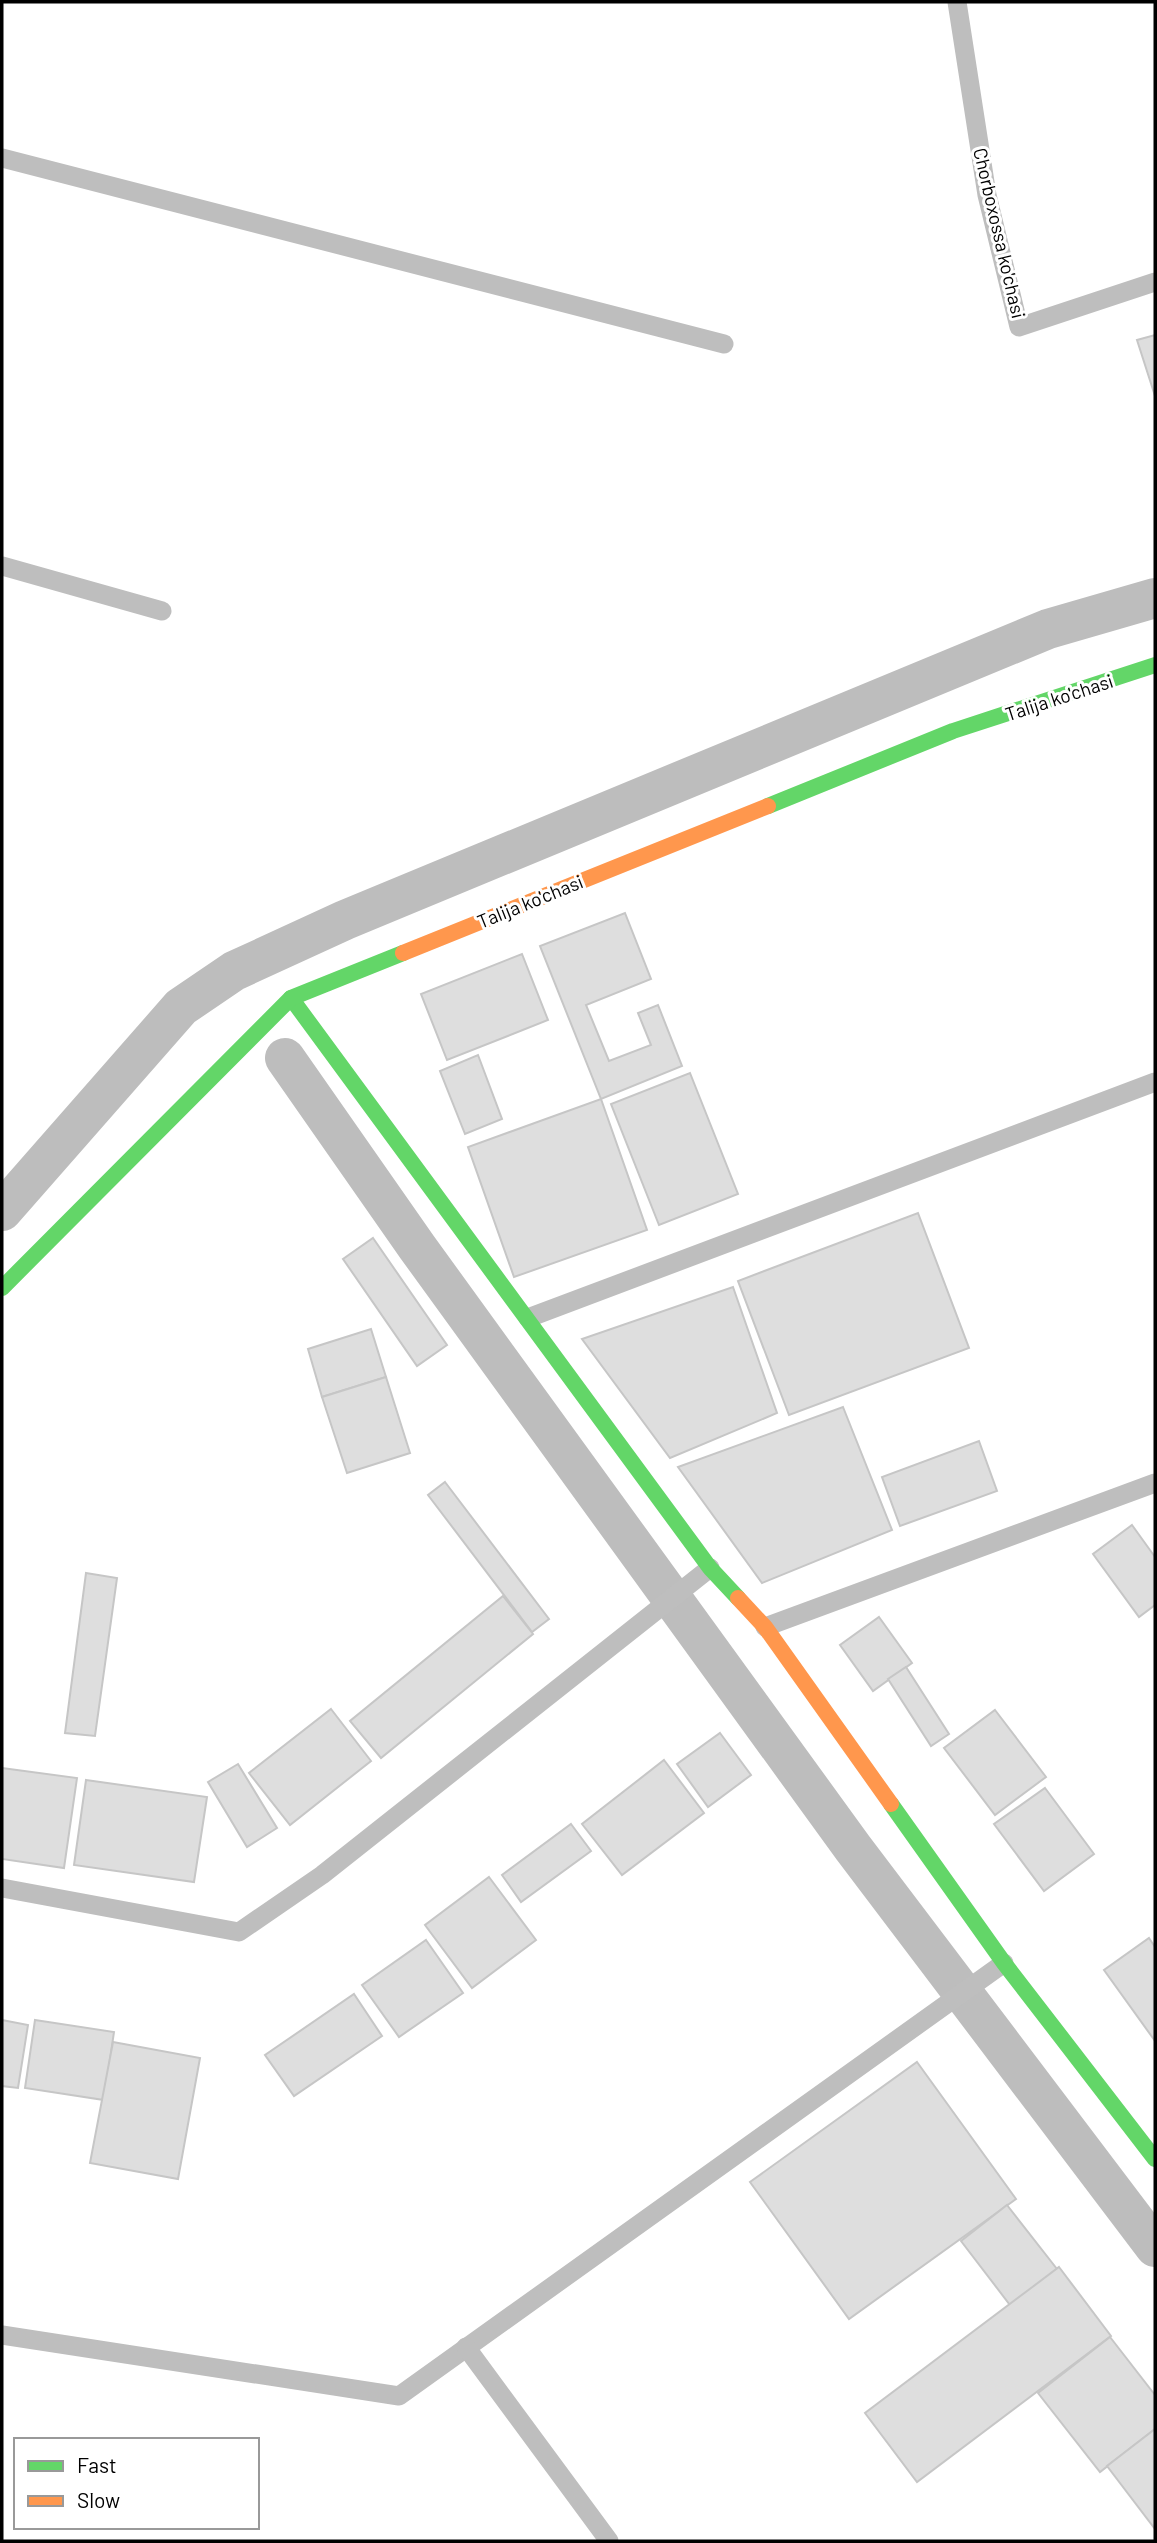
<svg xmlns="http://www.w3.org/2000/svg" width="1157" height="2543" font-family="Barlow,sans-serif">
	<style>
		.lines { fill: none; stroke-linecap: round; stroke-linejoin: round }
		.canal { stroke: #bdbdbd; stroke-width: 40 }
		.building { fill: #dedede; stroke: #c6c6c6; stroke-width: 2 }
		.lane { stroke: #bebebe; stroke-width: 19 }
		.fast { stroke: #63d668; stroke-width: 16 }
		.slow { stroke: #ff974d; stroke-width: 16 }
		.labels { text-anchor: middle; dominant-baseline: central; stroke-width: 6; stroke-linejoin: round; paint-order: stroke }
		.street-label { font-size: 19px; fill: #000; stroke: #fff }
	</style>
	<rect width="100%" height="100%" fill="#fff"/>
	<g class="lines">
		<g class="canal">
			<path d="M285,1058l132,189 436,601 302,399"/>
			<path d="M2,1211l179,-204 53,-36 111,-51 703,-291 107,-31"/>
		</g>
	</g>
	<g class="building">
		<path d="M1155,335v61l-18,-56z"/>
		<path d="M625,913l26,66 -65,26 23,56 42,-16 -13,-32 20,-8 24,61 -81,33 -61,-153z"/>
		<path d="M522,954l26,66 -101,40 -26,-66z"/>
		<path d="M478,1055l24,64 -37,15 -25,-63z"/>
		<path d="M690,1073l48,121 -79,31 -48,-121z"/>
		<path d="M601,1099l46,131 -133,47 -46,-130z"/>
		<path d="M918,1213l51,135 -180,67 -51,-134z"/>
		<path d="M373,1238l74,107 -30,21 -74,-107z"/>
		<path d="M733,1287l44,126 -107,45 -88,-119z"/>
		<path d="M371,1329l15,48 -64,20 -14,-48z"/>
		<path d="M386,1377l24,76 -63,20 -25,-76z"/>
		<path d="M843,1407l49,123 -130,53 -84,-116z"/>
		<path d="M979,1441l18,50 -97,35 -18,-49z"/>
		<path d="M445,1482l104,137 -17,13 -104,-137z"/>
		<path d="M1132,1525l23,32v48l-16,12 -46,-63z"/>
		<path d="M86,1573l31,5 -22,158 -30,-3z"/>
		<path d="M503,1596l30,38 -152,124 -31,-37z"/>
		<path d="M879,1617l33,46 -39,28 -33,-46z"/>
		<path d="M906,1667l43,67 -18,12 -43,-67z"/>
		<path d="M331,1709l40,52 -81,64 -41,-52z"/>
		<path d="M995,1710l51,67 -51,38 -51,-67z"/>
		<path d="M720,1733l31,42 -43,32 -31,-43z"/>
		<path d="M664,1760l40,53 -82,62 -40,-51z"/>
		<path d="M238,1764l39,64 -30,19 -39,-65z"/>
		<path d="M2,1768l75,10 -13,90 -62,-9z"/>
		<path d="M86,1780l121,17 -13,85 -120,-17z"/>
		<path d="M1045,1788l49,66 -50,37 -50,-67z"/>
		<path d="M571,1824l20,27 -70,51 -19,-27z"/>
		<path d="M489,1877l47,63 -64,48 -47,-63z"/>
		<path d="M1149,1938l6,9v94l-51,-71z"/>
		<path d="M426,1940l37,53 -64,44 -37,-52z"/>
		<path d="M354,1994l28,42 -88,60 -29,-41z"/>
		<path d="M2,2020l26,5 -10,63 -16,-2z"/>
		<path d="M35,2020l79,12 -10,68 -79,-12z"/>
		<path d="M113,2042l87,16 -22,121 -88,-16z"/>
		<path d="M917,2062l99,137 -167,120 -99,-137z"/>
		<path d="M1007,2205l50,64 -47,36 -49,-64z"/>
		<path d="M1059,2267l52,69 -194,146 -52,-69z"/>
		<path d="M1110,2337l45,58v34l-55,43 -62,-79z"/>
		<path d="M1155,2429v100l-48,-63z"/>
	</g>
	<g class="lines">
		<g class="lane">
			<path d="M957,2l30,193 32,132 136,-45"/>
			<path d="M2,158l722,186"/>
			<path d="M2,566l160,45"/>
			<path d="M528,1318l627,-236"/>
			<path d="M765,1627l390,-144"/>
			<path d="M2,1888l237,44 83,-57 388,-307"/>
			<path d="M2,2335l397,61 605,-433"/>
			<path d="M466,2347l143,194"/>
		</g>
		<g class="fast">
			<path d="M768,806l185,-75 202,-66"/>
			<path d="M291,998l419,570 28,30"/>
			<path d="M2,1288l289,-290 112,-45"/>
			<path d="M891,1804l113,159 151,196"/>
		</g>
		<g class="slow">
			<path d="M403,953l365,-147"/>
			<path d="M738,1598l27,29 126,177"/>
		</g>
	</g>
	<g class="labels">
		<g class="street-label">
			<text transform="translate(1000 233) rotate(77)">Chorboxossa ko'chasi</text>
			<text transform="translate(1059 697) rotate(-18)">Talija ko'chasi</text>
			<text transform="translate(530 901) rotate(-22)">Talija ko'chasi</text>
		</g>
	</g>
	<rect width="1157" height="2543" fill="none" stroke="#000000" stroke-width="7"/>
	<rect x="14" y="2438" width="245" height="91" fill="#ffffff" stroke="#999999" stroke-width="2"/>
	<rect x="28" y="2461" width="35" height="10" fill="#63d668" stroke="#999999" stroke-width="2"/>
	<text x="77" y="2473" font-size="21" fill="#000000">Fast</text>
	<rect x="28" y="2496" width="35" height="10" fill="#ff974d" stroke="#999999" stroke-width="2"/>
	<text x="77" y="2508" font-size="21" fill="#000000">Slow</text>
</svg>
